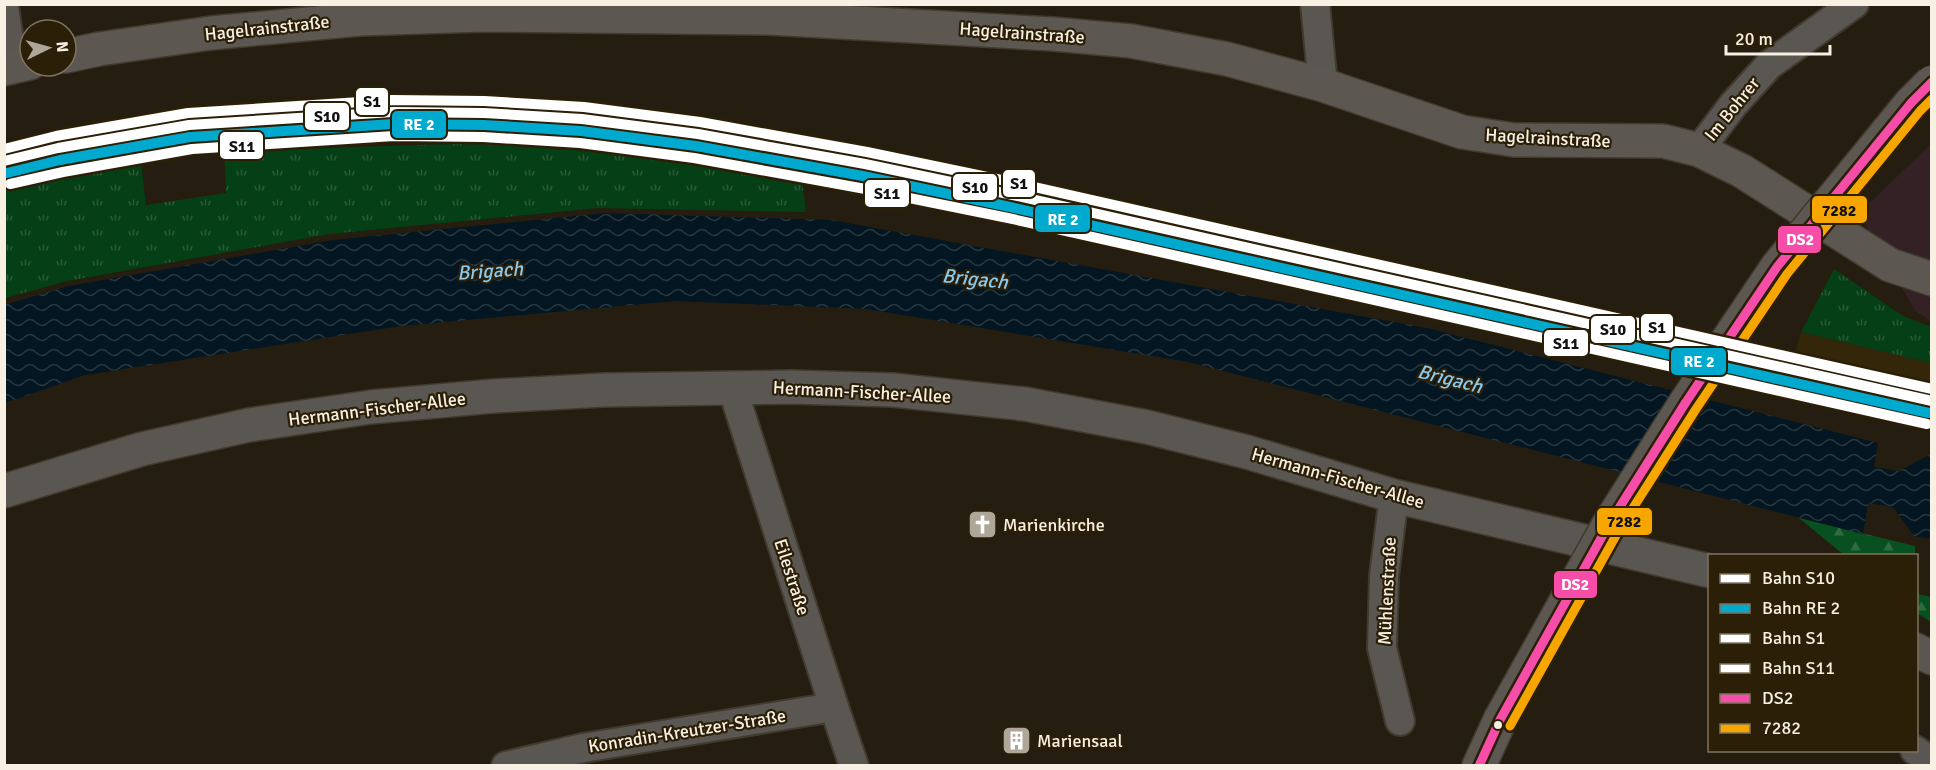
<svg xmlns="http://www.w3.org/2000/svg" width="1936" height="770" font-family="Signika,sans-serif">
	<style>
		.commercial { fill: #332125 }
		.built { fill: #342609 }
		.grass { fill: url(#grass-tufts) }
		.forest { fill: url(#forest-firs) }
		.water { fill: url(#water-waves) }
		.lines { fill: none; stroke-linecap: round; stroke-linejoin: round }
		.minor-casing { stroke: #403a2f; stroke-width: 32 }
		.tertiary-casing { stroke: #403a2f; stroke-width: 36 }
		.secondary-casing { stroke: #403a2f; stroke-width: 36 }
		.minor { stroke: #5a5752; stroke-width: 28 }
		.tertiary { stroke: #5a5752; stroke-width: 33 }
		.secondary { stroke: #5c5851; stroke-width: 33 }
		.secondary-bridge-casing { stroke: #403a2f; stroke-width: 36; stroke-linecap: butt }
		.secondary-bridge { stroke: #5c5851; stroke-width: 33 }
		.bus-1-casing { stroke: #2c1f08; stroke-width: 14 }
		.bus-2-casing { stroke: #2c1f08; stroke-width: 14 }
		.bus-1 { stroke: #f54da8; stroke-width: 9 }
		.bus-2 { stroke: #f7a600; stroke-width: 9 }
		.rail-1-casing { stroke: #2c1f08; stroke-width: 15 }
		.rail-2-casing { stroke: #2c1f08; stroke-width: 15 }
		.rail-3-casing { stroke: #2c1f08; stroke-width: 15 }
		.rail-4-casing { stroke: #2c1f08; stroke-width: 15 }
		.rail-1 { stroke: #fff; stroke-width: 10 }
		.rail-2 { stroke: #00a9ce; stroke-width: 10 }
		.rail-3 { stroke: #fff; stroke-width: 10 }
		.rail-4 { stroke: #fff; stroke-width: 10 }
		.bus-dot { fill: #f8f0e2; stroke: #2c1f08; stroke-width: 2 }
		.labels { text-anchor: middle; dominant-baseline: central; stroke-width: 4.5; stroke-linejoin: round; paint-order: stroke }
		.street-label { font-size: 18px; fill: #f8f0e2; stroke: #2c1f08 }
		.poi-label { font-size: 18px; fill: #f8f0e2; stroke: #2c1f08; text-anchor: start }
		.water-label { font-size: 20px; font-style: italic; fill: #88caf0; stroke: #2c1f08 }
		.line-badge { stroke: #2c1f08; stroke-width: 2 }
		.badge-label { font-size: 16px; text-anchor: middle; font-weight: bold; fill: #fff }
		.pale-badge-label { font-size: 16px; text-anchor: middle; font-weight: bold; fill: #111 }
	</style>
	<defs>
		<pattern id="grass-tufts" width="24" height="20" patternUnits="userSpaceOnUse" patternTransform="scale(1.5)"><rect width="24" height="20" fill="#053f15"/><path d="M3 7l-1-3M5 7V3M7 7l1-3M15 17l-1-3M17 17v-4M19 17l1-3" fill="none" stroke="#2a5b37"/></pattern>
		<pattern id="forest-firs" width="22" height="20" patternUnits="userSpaceOnUse" patternTransform="scale(1.5)"><rect width="22" height="20" fill="#08501f"/><path d="M5 1l3.5 6h-7zM16 11l3.5 6h-7z" fill="#2d6a3f"/></pattern>
		<pattern id="water-waves" width="16" height="10" patternUnits="userSpaceOnUse" patternTransform="scale(1.5)"><rect width="16" height="10" fill="#031621"/><path d="M0 5q4-4 8 0t8 0" fill="none" stroke="#283841"/></pattern>
	</defs>
	<rect width="100%" height="100%" fill="#241d10"/>
	<path class="commercial" d="M1931,144v177l-16,-10 -56,-98z"/>
	<path class="built" d="M1801,332l130,31v54l-143,-37z"/>
	<g class="grass">
		<path d="M581,140l88,18 132,13 5,41 -208,-4 -269,26 -262,47 -62,17v-108l57,-13 79,-14 5,42 80,-12 -2,-42z"/>
		<path d="M1834,269l69,47 28,11v36l-130,-31z"/>
	</g>
	<g class="forest">
		<path d="M1799,518l116,28v9h-71z"/>
		<path d="M1916,576l2,18 13,3v25l-14,-9z"/>
	</g>
	<path class="water" d="M605,213l226,7 596,108 451,115 -4,24 25,4 30,-16 2,1v83l-17,-3 -21,-29 -25,-4 -5,31 -675,-172 -322,-53 -190,-8 -275,25 -316,49 -80,28 -1,-98 65,-19 264,-46z"/>
	<g class="lines">
		<defs>
			<g id="minor">
				<path d="M1315,4l8,81"/>
				<path d="M4,7l9,60"/>
				<path d="M1699,150l34,-45 36,-40 85,-61"/>
				<path d="M732,387l102,320 20,59"/>
				<path d="M1394,496l-10,80 -2,72 18,73"/>
				<path d="M1915,750l17,12"/>
				<path d="M506,766l77,-18 251,-41"/>
			</g>
			<g id="tertiary">
				<path d="M4,491l138,-42 107,-24 122,-18 123,-11 110,-6 187,-3 102,3 132,14 122,23 100,25 147,44 316,75"/>
				<path d="M1916,650l16,8"/>
			</g>
			<g id="secondary">
				<path d="M66,56l33,-7 112,-16 149,-14 122,-4 286,3 285,16 78,7 96,18 96,26 139,47 52,8 149,1 36,9 43,21 148,94 42,14"/>
				<path d="M4,69l26,-6"/>
				<path d="M1479,766l21,-46"/>
			</g>
		</defs>
		<use href="#minor" class="minor-casing"/>
		<use href="#tertiary" class="tertiary-casing"/>
		<use href="#secondary" class="secondary-casing"/>
		<use href="#minor" class="minor"/>
		<use href="#tertiary" class="tertiary"/>
		<use href="#secondary" class="secondary"/>
		<defs>
			<path id="secondary-bridge" d="M1500,720l109,-196 77,-122 91,-135 134,-164 21,-21"/>
		</defs>
		<use href="#secondary-bridge" class="secondary-bridge-casing"/>
		<use href="#secondary-bridge" class="secondary-bridge"/>
		<defs>
			<path id="bus-1" d="M1479,766l21,-46 109,-196 77,-122 91,-135 134,-164 21,-21"/>
			<path id="bus-2" d="M1510,726l109,-196 77,-121 91,-135 133,-163 12,-12"/>
		</defs>
		<use href="#bus-1" class="bus-1-casing"/>
		<use href="#bus-2" class="bus-2-casing"/>
		<use href="#bus-1" class="bus-1"/>
		<use href="#bus-2" class="bus-2"/>
		<defs>
			<path id="rail-1" d="M4,161l54,-13 131,-23 204,-13 91,1 98,6 116,15 167,30 148,31 919,206"/>
			<path id="rail-2" d="M7,173l53,-13 130,-23 203,-13 91,1 97,6 115,15 167,30 147,31 919,206"/>
			<path id="rail-3" d="M4,149l52,-13 132,-23 204,-13 92,1 100,6 116,15 167,30 149,31 916,206"/>
			<path id="rail-4" d="M10,184l53,-12 129,-23 202,-13 89,1 97,6 114,15 166,30 148,30 919,206"/>
		</defs>
		<use href="#rail-1" class="rail-1-casing"/>
		<use href="#rail-2" class="rail-2-casing"/>
		<use href="#rail-3" class="rail-3-casing"/>
		<use href="#rail-4" class="rail-4-casing"/>
		<use href="#rail-1" class="rail-1"/>
		<use href="#rail-2" class="rail-2"/>
		<use href="#rail-3" class="rail-3"/>
		<use href="#rail-4" class="rail-4"/>
	</g>
	<defs>
		<symbol id="church-square" viewBox="-11 -11 22 22"><rect x="-9" y="-9" width="18" height="18" rx="4" fill="#aea698" stroke="#2c1f08"/><path d="M-1.2-6h2.4v3.5h3.3v2.4h-3.3V6h-2.4V-.1h-3.3v-2.4h3.3Z" fill="#fff"/></symbol>
		<symbol id="building-square" viewBox="-11 -11 22 22"><rect x="-9" y="-9" width="18" height="18" rx="4" fill="#aea698" stroke="#2c1f08"/><path d="M-4-6H4V6H1V3H-1V6H-4ZM-2.5-4.3h1.7v1.8h-1.7ZM.8-4.3h1.7v1.8H.8ZM-2.5-1h1.7V.8h-1.7ZM.8-1h1.7V.8H.8Z" fill="#fff"/></symbol>
	</defs>
	<g fill-rule="evenodd">
		<use href="#church-square" x="966" y="508" width="33" height="33"/>
		<use href="#building-square" x="1000" y="724" width="33" height="33"/>
	</g>
	<circle class="bus-dot" cx="1498" cy="725" r="5"/>
	<g class="labels">
		<g class="street-label">
			<text transform="translate(267 28) rotate(-6)">Hagelrainstraße</text>
			<text transform="translate(1022 33) rotate(4)">Hagelrainstraße</text>
			<text transform="translate(1732 109) rotate(-51)">Im Bohrer</text>
			<text transform="translate(1548 138) rotate(3)">Hagelrainstraße</text>
			<text transform="translate(862 392) rotate(3)">Hermann-Fischer-Allee</text>
			<text transform="translate(377 409) rotate(-7)">Hermann-Fischer-Allee</text>
			<text transform="translate(1338 478) rotate(16)">Hermann-Fischer-Allee</text>
			<text transform="translate(792 577) rotate(72)">Eilestraße</text>
			<text transform="translate(1387 591) rotate(-87)">Mühlenstraße</text>
			<text transform="translate(687 731) rotate(-9)">Konradin-Kreutzer-Straße</text>
		</g>
		<g class="poi-label">
			<text x="1003" y="525">Marienkirche</text>
			<text x="1037" y="741">Mariensaal</text>
		</g>
		<g class="water-label">
			<text transform="translate(490 271) rotate(-4)">Brigach</text>
			<text transform="translate(975 279) rotate(6)">Brigach</text>
			<text transform="translate(1450 379) rotate(14)">Brigach</text>
		</g>
	</g>
	<g class="line-badge">
		<rect x="355" y="87" width="34" height="29" rx="6" fill="#fff"/>
		<rect x="304" y="102" width="46" height="29" rx="6" fill="#fff"/>
		<rect x="391" y="110" width="56" height="29" rx="6" fill="#00a9ce"/>
		<rect x="219" y="131" width="45" height="29" rx="6" fill="#fff"/>
		<rect x="1002" y="169" width="34" height="29" rx="6" fill="#fff"/>
		<rect x="952" y="173" width="46" height="28" rx="6" fill="#fff"/>
		<rect x="864" y="179" width="46" height="29" rx="6" fill="#fff"/>
		<rect x="1811" y="195" width="57" height="29" rx="6" fill="#f7a600"/>
		<rect x="1034" y="204" width="57" height="29" rx="6" fill="#00a9ce"/>
		<rect x="1777" y="225" width="45" height="29" rx="6" fill="#f54da8"/>
		<rect x="1640" y="313" width="34" height="29" rx="6" fill="#fff"/>
		<rect x="1590" y="315" width="46" height="29" rx="6" fill="#fff"/>
		<rect x="1543" y="329" width="46" height="28" rx="6" fill="#fff"/>
		<rect x="1670" y="347" width="57" height="29" rx="6" fill="#00a9ce"/>
		<rect x="1596" y="507" width="57" height="29" rx="6" fill="#f7a600"/>
		<rect x="1553" y="570" width="45" height="29" rx="6" fill="#f54da8"/>
	</g>
	<g class="badge-label">
		<text x="419" y="130">RE 2</text>
		<text x="1063" y="225">RE 2</text>
		<text x="1800" y="245">DS2</text>
		<text x="1699" y="367">RE 2</text>
		<text x="1575" y="590">DS2</text>
	</g>
	<g class="pale-badge-label">
		<text x="372" y="107">S1</text>
		<text x="327" y="122">S10</text>
		<text x="242" y="152">S11</text>
		<text x="1019" y="189">S1</text>
		<text x="975" y="193">S10</text>
		<text x="887" y="199">S11</text>
		<text x="1839" y="216">7282</text>
		<text x="1657" y="333">S1</text>
		<text x="1613" y="335">S10</text>
		<text x="1566" y="349">S11</text>
		<text x="1624" y="527">7282</text>
	</g>
	<rect width="1936" height="770" fill="none" stroke="#f8f0e2" stroke-width="12"/>
	<rect x="1708" y="554" width="210" height="198" fill="#2c1f08" stroke="#7e735f" stroke-width="1.5"/>
	<rect x="1720" y="574" width="30" height="9" fill="#ffffff" stroke="#7e735f" stroke-width="1.5"/>
	<text x="1762" y="584" font-size="18" fill="#f8f0e2">Bahn S10</text>
	<rect x="1720" y="604" width="30" height="9" fill="#00a9ce" stroke="#7e735f" stroke-width="1.5"/>
	<text x="1762" y="614" font-size="18" fill="#f8f0e2">Bahn RE 2</text>
	<rect x="1720" y="634" width="30" height="9" fill="#ffffff" stroke="#7e735f" stroke-width="1.5"/>
	<text x="1762" y="644" font-size="18" fill="#f8f0e2">Bahn S1</text>
	<rect x="1720" y="664" width="30" height="9" fill="#ffffff" stroke="#7e735f" stroke-width="1.5"/>
	<text x="1762" y="674" font-size="18" fill="#f8f0e2">Bahn S11</text>
	<rect x="1720" y="694" width="30" height="9" fill="#f54da8" stroke="#7e735f" stroke-width="1.5"/>
	<text x="1762" y="704" font-size="18" fill="#f8f0e2">DS2</text>
	<rect x="1720" y="724" width="30" height="9" fill="#f7a600" stroke="#7e735f" stroke-width="1.5"/>
	<text x="1762" y="734" font-size="18" fill="#f8f0e2">7282</text>
	<g transform="translate(48 48) rotate(85)"><circle r="28" fill="#2c1f08" stroke="#7e735f" stroke-width="1.5"/>
	<path d="M0-4.5L10 22L0 15L-10 22Z" fill="#aea698"/>
	<text y="-9" font-size="16" font-weight="bold" text-anchor="middle" fill="#f8f0e2">N</text>
	</g>
	<path d="M1726 45v9h104v-9" fill="none" stroke="#f8f0e2" stroke-width="3"/>
	<text x="1735" y="45" font-size="18" fill="#f8f0e2" stroke="#2c1f08" stroke-width="4.5" paint-order="stroke">20 m</text>
</svg>
